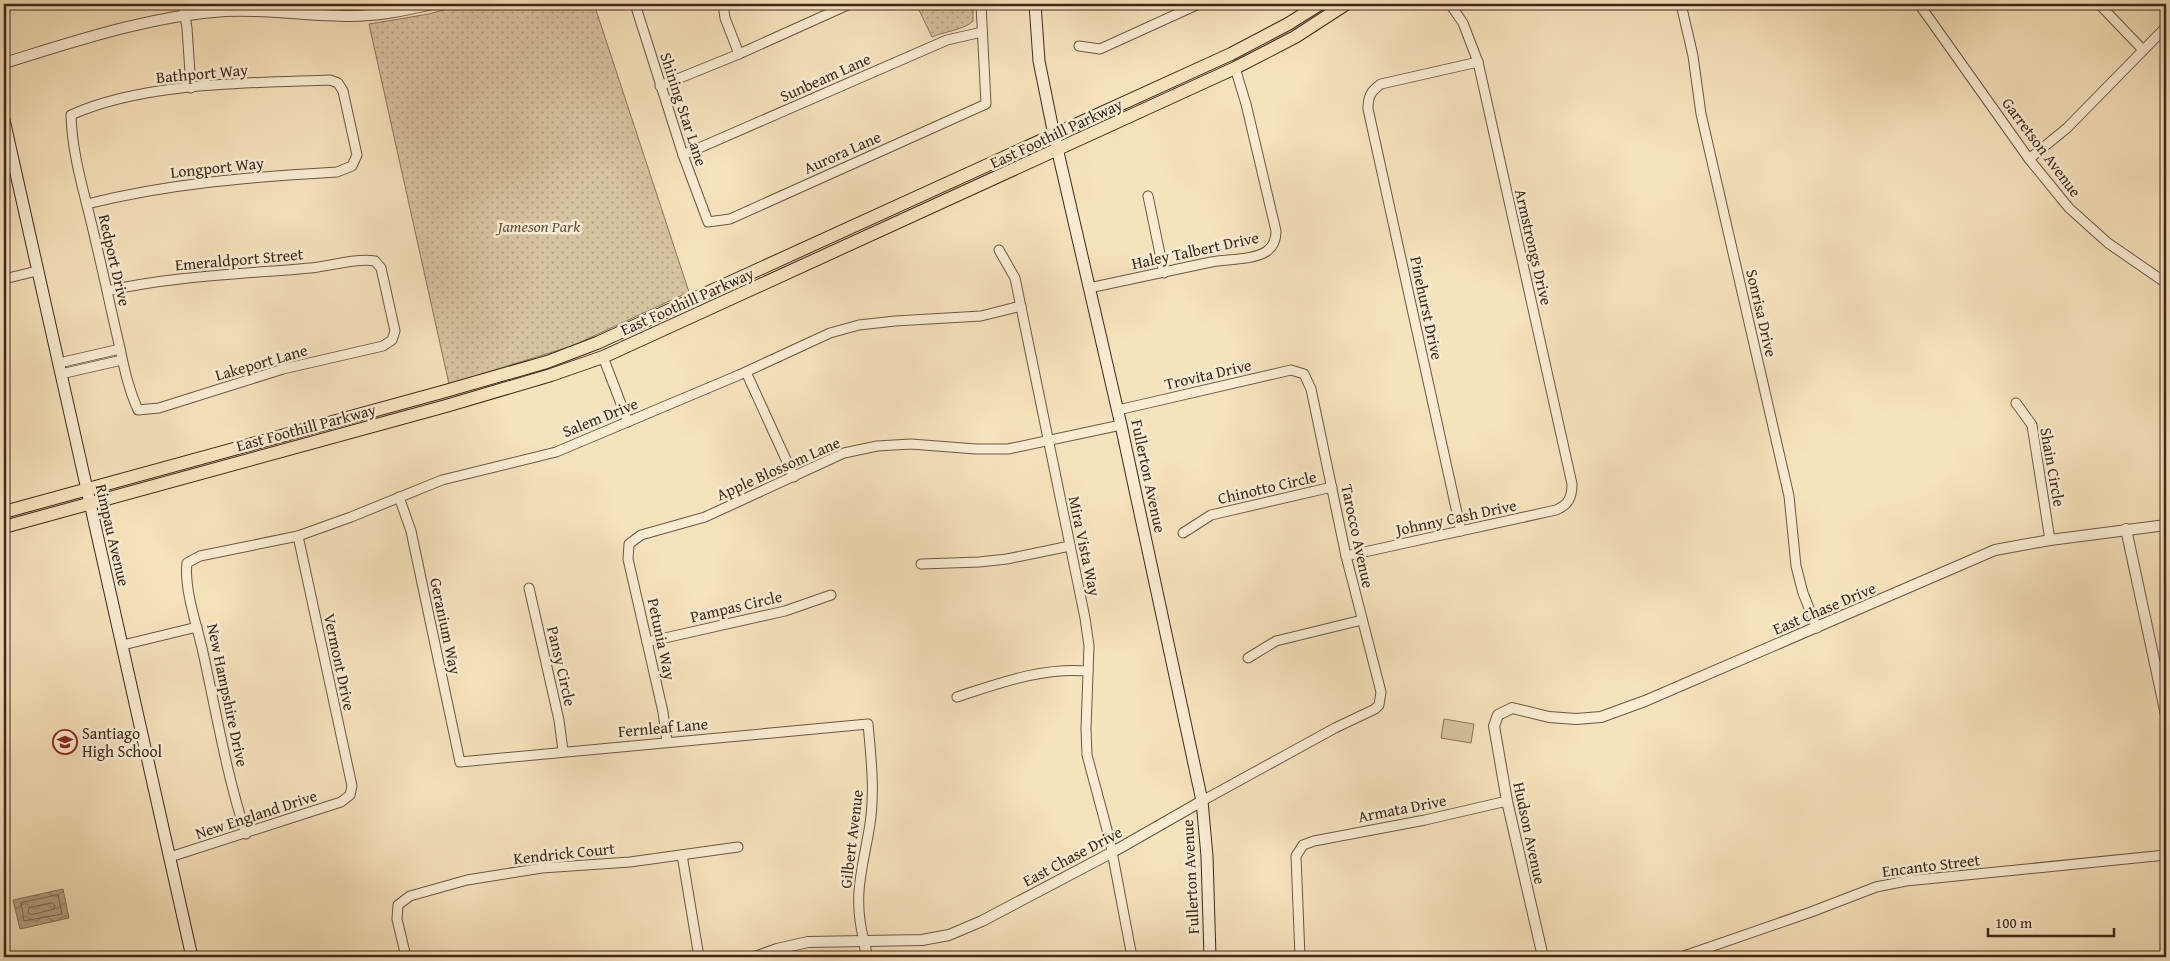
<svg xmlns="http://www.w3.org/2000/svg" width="2170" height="961" font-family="'Gentium Book Plus',serif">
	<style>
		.grass { fill: #d7c2a0; stroke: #8b745e }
		.park { fill: url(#park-dots); stroke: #8b745e }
		.water { fill: url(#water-waves); stroke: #88715b }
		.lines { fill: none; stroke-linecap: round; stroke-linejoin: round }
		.shore { stroke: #7c6450; stroke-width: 1 }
		.minor-casing { stroke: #6d5644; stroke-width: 11 }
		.tertiary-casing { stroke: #6d5644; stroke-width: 12 }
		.secondary-casing { stroke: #3f271c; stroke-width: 13 }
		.primary-casing { stroke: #3f271c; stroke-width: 14 }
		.minor { stroke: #f9ecd3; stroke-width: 9 }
		.tertiary { stroke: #f9ecd3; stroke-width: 10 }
		.secondary { stroke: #f9ecd3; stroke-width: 11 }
		.primary { stroke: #f6e2bb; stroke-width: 12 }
		.labels { text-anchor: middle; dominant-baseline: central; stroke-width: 5; stroke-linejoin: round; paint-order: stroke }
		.street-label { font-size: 16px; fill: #3f271c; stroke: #f9ecd3 }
		.park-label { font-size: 16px; font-style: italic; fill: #654e3d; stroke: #f9ecd3 }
		.poi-label { font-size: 16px; fill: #3f271c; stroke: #f9ecd3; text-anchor: start }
	</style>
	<defs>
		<pattern id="park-dots" width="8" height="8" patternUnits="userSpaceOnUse" patternTransform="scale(1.25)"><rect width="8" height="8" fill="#d7c2a0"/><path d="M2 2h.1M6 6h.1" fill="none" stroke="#b09e82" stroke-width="1.8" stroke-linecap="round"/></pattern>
		<pattern id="water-waves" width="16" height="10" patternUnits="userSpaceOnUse" patternTransform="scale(1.25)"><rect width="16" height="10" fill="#b8a285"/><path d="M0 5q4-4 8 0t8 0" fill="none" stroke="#97846c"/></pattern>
	</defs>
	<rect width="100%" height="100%" fill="#f6e2bb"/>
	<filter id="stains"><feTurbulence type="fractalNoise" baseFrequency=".004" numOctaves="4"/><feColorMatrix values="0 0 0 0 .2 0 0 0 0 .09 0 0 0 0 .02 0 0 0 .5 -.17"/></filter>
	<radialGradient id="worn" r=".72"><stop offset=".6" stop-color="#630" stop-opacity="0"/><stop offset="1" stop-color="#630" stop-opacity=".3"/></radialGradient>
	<path class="grass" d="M1444,719l30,5 -3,19 -30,-5z"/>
	<g class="park">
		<path d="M465,4h129l95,288 -117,54 -123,38 -80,-360 60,-10z"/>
		<path d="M916,4h57v17c-7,8 -30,11 -41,16z"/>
	</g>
	<path class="water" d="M63,889l6,29 -49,11 -7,-29z"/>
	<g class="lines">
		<g class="shore">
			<path d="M58,895l4,19 -38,7 -3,-18z"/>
			<path d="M52,903l3,2 -1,4 -23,6 -3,-2 1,-5z"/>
		</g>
		<defs>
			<g id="minor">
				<path d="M183,4l4,24 4,60"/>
				<path d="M635,4l48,151 25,67 22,-3 256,-115 -5,-100"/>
				<path d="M723,4l2,14 14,36"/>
				<path d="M1681,4l12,52 8,58 88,382 7,70 7,27 14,35"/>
				<path d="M1919,4l110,155 40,49 39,35 58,40"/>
				<path d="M2099,4l44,46"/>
				<path d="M298,12v-8"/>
				<path d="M1079,46l21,3 99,-45"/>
				<path d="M660,86l79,-32 111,-50"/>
				<path d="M683,155l264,-115 35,-8"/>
				<path d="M2029,159l38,-31 99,-101"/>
				<path d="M1148,196l16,77"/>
				<path d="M87,204c84,-21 164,-27 250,-32l15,-6 5,-11 -14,-64 -5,-8 -8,-3c-80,3 -187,2 -259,35 1,43 16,86 25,128 8,33 15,67 23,101 5,23 9,44 19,66l21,-2 124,-39 100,-23 9,-6 3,-9 -14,-63 -6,-7c-21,-3 -43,5 -64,7 -68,6 -138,8 -204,23"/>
				<path d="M999,250l16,28 70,340 4,28 -3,83 1,26 23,86 22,116"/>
				<path d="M4,279l33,-8"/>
				<path d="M1089,288c41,-9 81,-17 122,-26 15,-3 44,-2 56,-11 7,-5 9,-12 9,-20l-30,-127 -11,-36"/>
				<path d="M603,357l25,65"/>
				<path d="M59,363l61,-14"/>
				<path d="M746,372l48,105"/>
				<path d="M61,374l61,-14"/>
				<path d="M2016,403l16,22 18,115"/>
				<path d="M1118,410l173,-40 13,4 7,15 35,167 35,136 -2,13 -4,4 -40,19 -133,73"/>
				<path d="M4,424v8"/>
				<path d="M399,497l12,34 49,231 408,-38c3,33 7,66 2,100 -7,45 -18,70 -6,117"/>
				<path d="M1461,531l-93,-422c0,-13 3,-18 13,-25l97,-22"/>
				<path d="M1183,533l28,-18 121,-28"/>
				<path d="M1346,556l210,-46c12,-5 16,-12 16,-26l-94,-422 -15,-39 -13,-19"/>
				<path d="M921,564l58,-2 28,-3 63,-13"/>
				<path d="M529,588l30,132 4,31"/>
				<path d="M647,642l138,-31 46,-16"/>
				<path d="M123,645l74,-18"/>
				<path d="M1248,658l28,-17 86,-21"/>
				<path d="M957,697c43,-14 85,-30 131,-26"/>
				<path d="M667,742l-4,-30 -35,-153 1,-15 12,-9 64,-18 139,-64 33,-7 34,-2 65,5h32l113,-24"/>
				<path d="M246,834c-20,-60 -30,-124 -44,-186 -6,-25 -18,-60 -15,-85l13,-7 98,-20 53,-19 91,-37 114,-28 183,-77 91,-42 29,-8 36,-4 86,-5 40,-10"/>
				<path d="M682,855l17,102"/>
				<path d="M170,857l171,-55 9,-7 2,-9 -54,-250"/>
				<path d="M406,957l-9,-38 1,-14 12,-9 57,-16 75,-12 88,-6 108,-15"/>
				<path d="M1300,957l-4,-101 7,-11 11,-4 111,-21 82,-19"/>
				<path d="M1681,957l130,-45 65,-25 30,-6 260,-26"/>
			</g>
			<g id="tertiary">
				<path d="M4,63c72,-22 145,-47 221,-52 42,-2 83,5 125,5 28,0 56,-6 83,-12"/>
				<path d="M2126,529l40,186"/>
				<path d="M864,941l3,16"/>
				<path d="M755,957l22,-8 31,-7 114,-2 27,-5 33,-14 129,-68 91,-52"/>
				<path d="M1543,957l-36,-156 -13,-75 4,-11 14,-7 37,9 27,2 25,-2 44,-16 350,-151 55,-10 116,-15"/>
			</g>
			<g id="secondary">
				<path d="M1035,4l4,57 15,74 67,290 81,376 5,55 3,101"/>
				<path d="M4,120l188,837"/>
			</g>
			<g id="primary">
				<path d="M4,512l438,-120 105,-30 50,-19 634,-289 57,-30 32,-20"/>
				<path d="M4,527l442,-121 105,-31 52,-18 632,-289 60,-31 51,-33"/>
			</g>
		</defs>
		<use href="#minor" class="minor-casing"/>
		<use href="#tertiary" class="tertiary-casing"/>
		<use href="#secondary" class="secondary-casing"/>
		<use href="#primary" class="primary-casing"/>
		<use href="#minor" class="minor"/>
		<use href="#tertiary" class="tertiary"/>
		<use href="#secondary" class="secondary"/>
		<use href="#primary" class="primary"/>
	</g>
	<defs>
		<symbol id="school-ring" viewBox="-11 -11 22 22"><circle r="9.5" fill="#f9ecd3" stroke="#8f2418" stroke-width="1.5"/><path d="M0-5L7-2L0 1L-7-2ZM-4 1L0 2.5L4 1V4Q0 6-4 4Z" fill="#8f2418"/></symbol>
	</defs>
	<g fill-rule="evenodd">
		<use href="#school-ring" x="51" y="728" width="28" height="28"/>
	</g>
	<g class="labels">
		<g class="street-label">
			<text transform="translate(202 73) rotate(-5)">Bathport Way</text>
			<text transform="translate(825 77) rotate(-24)">Sunbeam Lane</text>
			<text transform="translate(684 109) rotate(72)">Shining Star Lane</text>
			<text transform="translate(1056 133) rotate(-25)">East Foothill Parkway</text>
			<text transform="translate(2042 147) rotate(53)">Garretson Avenue</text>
			<text transform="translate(842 152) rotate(-24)">Aurora Lane</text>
			<text transform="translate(217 167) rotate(-6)">Longport Way</text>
			<text transform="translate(1534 247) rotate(77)">Armstrongs Drive</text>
			<text transform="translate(1195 250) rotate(-12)">Haley Talbert Drive</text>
			<text transform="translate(239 259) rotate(-5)">Emeraldport Street</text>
			<text transform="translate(115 260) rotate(77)">Redport Drive</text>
			<text transform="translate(687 301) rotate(-24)">East Foothill Parkway</text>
			<text transform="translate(1427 308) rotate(78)">Pinehurst Drive</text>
			<text transform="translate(1762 313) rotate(77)">Sonrisa Drive</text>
			<text transform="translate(261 362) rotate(-16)">Lakeport Lane</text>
			<text transform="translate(1208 374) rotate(-13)">Trovita Drive</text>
			<text transform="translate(600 417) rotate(-22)">Salem Drive</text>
			<text transform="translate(306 427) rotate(-15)">East Foothill Parkway</text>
			<text transform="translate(2053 467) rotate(80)">Shain Circle</text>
			<text transform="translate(778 468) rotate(-24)">Apple Blossom Lane</text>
			<text transform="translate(1149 476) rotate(78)">Fullerton Avenue</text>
			<text transform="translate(1267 487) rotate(-13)">Chinotto Circle</text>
			<text transform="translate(1456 517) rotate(-12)">Johnny Cash Drive</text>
			<text transform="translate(113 535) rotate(77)">Rimpau Avenue</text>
			<text transform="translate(1358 536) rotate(78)">Tarocco Avenue</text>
			<text transform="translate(1085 546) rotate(78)">Mira Vista Way</text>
			<text transform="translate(736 606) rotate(-13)">Pampas Circle</text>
			<text transform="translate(1824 608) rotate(-23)">East Chase Drive</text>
			<text transform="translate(446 626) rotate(78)">Geranium Way</text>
			<text transform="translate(662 639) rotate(78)">Petunia Way</text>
			<text transform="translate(340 662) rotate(78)">Vermont Drive</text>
			<text transform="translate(562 666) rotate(77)">Pansy Circle</text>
			<text transform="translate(228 695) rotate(78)">New Hampshire Drive</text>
			<text transform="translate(663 727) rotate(-5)">Fernleaf Lane</text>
			<text transform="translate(1402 808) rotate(-11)">Armata Drive</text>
			<text transform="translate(256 814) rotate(-18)">New England Drive</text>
			<text transform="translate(1530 833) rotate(78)">Hudson Avenue</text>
			<text transform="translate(851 839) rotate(-83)">Gilbert Avenue</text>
			<text transform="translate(564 853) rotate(-6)">Kendrick Court</text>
			<text transform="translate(1072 856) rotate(-28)">East Chase Drive</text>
			<text transform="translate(1931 865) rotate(-7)">Encanto Street</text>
			<text transform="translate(1190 877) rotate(-93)">Fullerton Avenue</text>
		</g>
		<g class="park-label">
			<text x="539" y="226">Jameson Park</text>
		</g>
		<g class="poi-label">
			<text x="82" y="733">Santiago<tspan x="82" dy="18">High School</tspan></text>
		</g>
	</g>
	<rect width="2170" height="961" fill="none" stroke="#f6e2bb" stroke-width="20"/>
	<rect x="5" y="5" width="2160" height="951" fill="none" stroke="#3f271c" stroke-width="2.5"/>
	<rect x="10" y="10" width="2150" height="941" fill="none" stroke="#3f271c"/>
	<path d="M1988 928v8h126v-8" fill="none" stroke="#3f271c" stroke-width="2.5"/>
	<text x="1995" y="928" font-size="15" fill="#3f271c" stroke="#f9ecd3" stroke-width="4" paint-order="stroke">100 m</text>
	<rect width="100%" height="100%" filter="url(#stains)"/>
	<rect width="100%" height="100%" fill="url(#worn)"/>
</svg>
